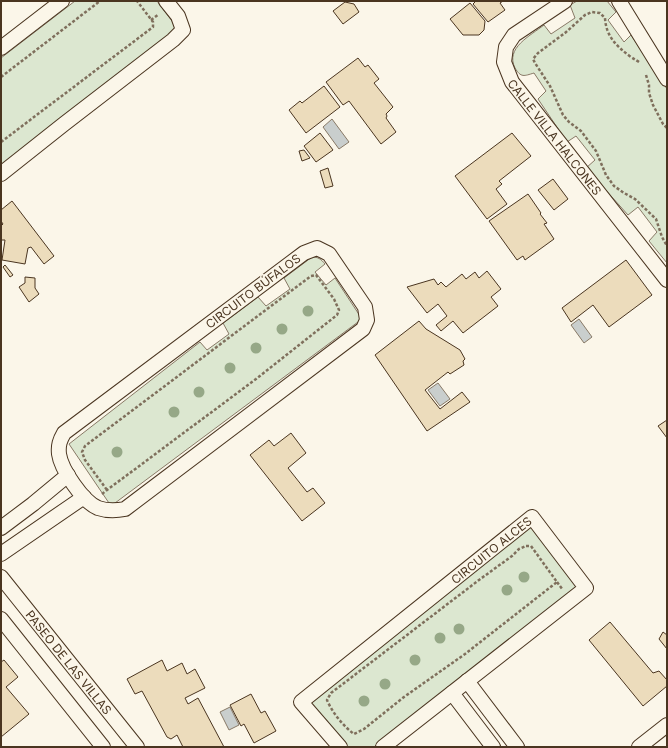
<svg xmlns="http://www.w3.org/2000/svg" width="668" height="748" font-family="Inter,sans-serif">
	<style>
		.green { fill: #dce7d0; stroke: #887966 }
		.water { fill: #c9cecd; stroke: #887966 }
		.building { fill: #ecdcbc; stroke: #4a3520 }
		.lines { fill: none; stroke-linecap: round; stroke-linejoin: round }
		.minor-casing { stroke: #4a3520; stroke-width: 16 }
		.path { stroke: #7f6f5c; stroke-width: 2.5; stroke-dasharray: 3 2; stroke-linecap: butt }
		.minor { stroke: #fbf6e9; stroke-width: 14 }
		.tree { fill: #96a887 }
		.labels { text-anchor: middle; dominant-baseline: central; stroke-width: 3; stroke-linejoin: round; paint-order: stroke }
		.street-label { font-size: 12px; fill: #4a3520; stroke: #fbf6e9 }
	</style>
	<rect width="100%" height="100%" fill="#fbf6e9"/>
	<g class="green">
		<path d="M75,1h82l18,24v5l-174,136v-108z"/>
		<path d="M577,1h30l9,11 -8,8 16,22 7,-7 36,54v174l-18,-22 8,-9 -19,-25 -10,8 -42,-47 9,-8 -19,-24 -9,6 -29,-43 8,-8 -12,-18c-10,3 -13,5 -19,-5 -10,-20 15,-32 29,-43l7,9 24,-16 -5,-13z"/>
		<path d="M312,257c6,0 9,2 13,7l-10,8 11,13 9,-7 27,41 -251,187 -42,-62 131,-102 7,8 22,-16 -6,-11 35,-26 8,9 24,-17 -6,-11z"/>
		<path d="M532,525l48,63 -206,159h-30l-37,-45z"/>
	</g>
	<g class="water">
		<path d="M332,119l17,23 -10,7 -16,-22z"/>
		<path d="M579,319l13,18 -8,6 -13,-18z"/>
		<path d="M438,383l12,16 -10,7 -12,-16z"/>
		<path d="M230,707l9,18 -10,5 -9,-18z"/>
	</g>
	<g class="building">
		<path d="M476,1h27l-3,2 5,7 -17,12 -15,-18z"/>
		<path d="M345,2l9,2 5,8 -16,12 -10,-13z"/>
		<path d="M470,3l15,18 -1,9 -5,5h-16l-13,-16z"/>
		<path d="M358,58l7,9 3,-2 11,14 -5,4 19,24 -7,7 1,2 -1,2 10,14 -15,12 -32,-43 -6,4 -17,-23z"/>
		<path d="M324,86l16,21 -34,26 -17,-23 11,-9 2,2z"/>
		<path d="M320,133l13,17 -17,12 -12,-16z"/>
		<path d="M512,133l19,23 -32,25 3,3 -6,5 11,15 -20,15 -32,-43z"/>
		<path d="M304,150l6,8 -8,3 -3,-10z"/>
		<path d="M328,168l5,18 -8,2 -5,-17z"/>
		<path d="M553,179l15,20 -14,11 -16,-20z"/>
		<path d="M528,194l13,19 -1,1 7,9 -3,1 10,15 -29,21 -2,-4 -6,4 -28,-39z"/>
		<path d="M12,201l42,55 -10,8 -13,-17 -3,1 -3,16 -23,-4 3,-20h-4v-14l2,-2 -2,-3v-11z"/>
		<path d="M626,260l26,35 -43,32 -16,-22 -22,17 -9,-14z"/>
		<path d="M5,265l8,10 -3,2 -7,-10z"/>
		<path d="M487,271l14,18 -10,8 7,9 -35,27 -10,-12 -12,10 -5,-6 11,-9 -9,-12 -11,9 -20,-26 27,-8 4,6 3,-3 5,5 16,-13 4,5 9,-7 4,6z"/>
		<path d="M25,277l10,1v10l4,6 -10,8 -10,-15 6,-4z"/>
		<path d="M419,321l7,8 34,21 5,9 -2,2 1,4 -14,9 -2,-2 -23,18 15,19 22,-17 8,10 -43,29 -52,-76z"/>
		<path d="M667,420v18l-9,-12z"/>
		<path d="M291,433l15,20 -18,15 19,24 6,-4 12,15 -23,18 -52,-66 19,-15 5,6z"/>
		<path d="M610,622l43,51 6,-2 8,9v6l-24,20 -54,-66z"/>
		<path d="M663,632l4,3v14l-8,-10z"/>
		<path d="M4,660l14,17 -12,10 23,27 -28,23v-75z"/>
		<path d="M162,660l5,11 15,-8 5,11 8,-5 10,19 -20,10 3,6 10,-6 26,49h-41l-6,-12 -6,4 -4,-2 -25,-46 -7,3 -8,-15z"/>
		<path d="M251,694l10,19 4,-2 11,20 -22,12 -10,-19 -3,2 -11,-21z"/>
	</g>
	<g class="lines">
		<defs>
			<g id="minor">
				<path id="s1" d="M565,1l-51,34 -8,12 -2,15 8,20 155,198"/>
				<path d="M619,1l48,78"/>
				<path d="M1,48l61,-47"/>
				<path d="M1,174l63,-50 109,-84 10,-10 -5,-14 -12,-15"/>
				<path d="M317,248l12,6 36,53 2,13 -4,9 -238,180c-10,2 -18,2 -27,-1 -15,-6 -37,-39 -39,-54 -1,-9 1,-14 5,-21l240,-180z"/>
				<path d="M1,528l32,-24 35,-29"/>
				<path d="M1,554l83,-57"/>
				<path id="s2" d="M1,577l136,170"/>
				<path d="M1,619l102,128"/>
				<path d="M467,681l50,66"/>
				<path d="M452,693l41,54"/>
				<path id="s3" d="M340,747l-39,-45 231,-185 54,71 -203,159"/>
				<path d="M639,747l28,-22"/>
			</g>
		</defs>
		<use href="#minor" class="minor-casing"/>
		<g class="path">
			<path d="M151,20l8,-6"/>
			<path d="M639,62c-3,-2 -5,-3 -8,-5 -15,-11 -25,-21 -26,-39l-5,-5 -8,-1 -7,3 -20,18 -27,20 -5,6 2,4 15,23 13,29 6,7 12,9 15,20 10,24 8,11 10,7 11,6 21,20 6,18 5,9"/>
			<path d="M646,75l3,10v8l4,12 10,19 4,4"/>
			<path d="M1,77l99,-76"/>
			<path d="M1,142l152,-115v-5l-16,-21"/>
			<path d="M102,494l5,-4 149,-111 81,-64 2,-5 -5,-11 -18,-24 -5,1 -226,170 -3,6 3,8 22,30"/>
			<path d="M526,546h5l26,36 -92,72 -61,43 -40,32 -10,5c-11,-8 -22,-22 -27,-34l4,-7 148,-113 33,-24 7,-7z"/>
			<path d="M557,582l6,8"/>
		</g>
		<use href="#minor" class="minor"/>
	</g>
	<g class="tree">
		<circle cx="308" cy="311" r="5.5"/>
		<circle cx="282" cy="329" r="5.5"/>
		<circle cx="256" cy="348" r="5.5"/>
		<circle cx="230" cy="368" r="5.5"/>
		<circle cx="199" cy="392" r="5.5"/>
		<circle cx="174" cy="412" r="5.5"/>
		<circle cx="117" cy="452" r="5.5"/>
		<circle cx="524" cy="577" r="5.5"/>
		<circle cx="507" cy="590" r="5.5"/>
		<circle cx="459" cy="629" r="5.5"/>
		<circle cx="440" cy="638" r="5.5"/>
		<circle cx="415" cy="660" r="5.5"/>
		<circle cx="385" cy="684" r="5.5"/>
		<circle cx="364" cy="701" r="5.5"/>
	</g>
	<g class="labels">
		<g class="street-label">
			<text stroke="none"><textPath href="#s1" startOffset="182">CALLE VILLA HALCONES</textPath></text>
			<text transform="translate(253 291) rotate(-37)">CIRCUITO BÚFALOS</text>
			<text stroke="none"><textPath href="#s3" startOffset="303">CIRCUITO ALCES</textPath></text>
			<text stroke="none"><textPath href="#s2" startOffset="109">PASEO DE LAS VILLAS</textPath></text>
		</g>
	</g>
	<rect width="668" height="748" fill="none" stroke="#4a3520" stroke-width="4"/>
</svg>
